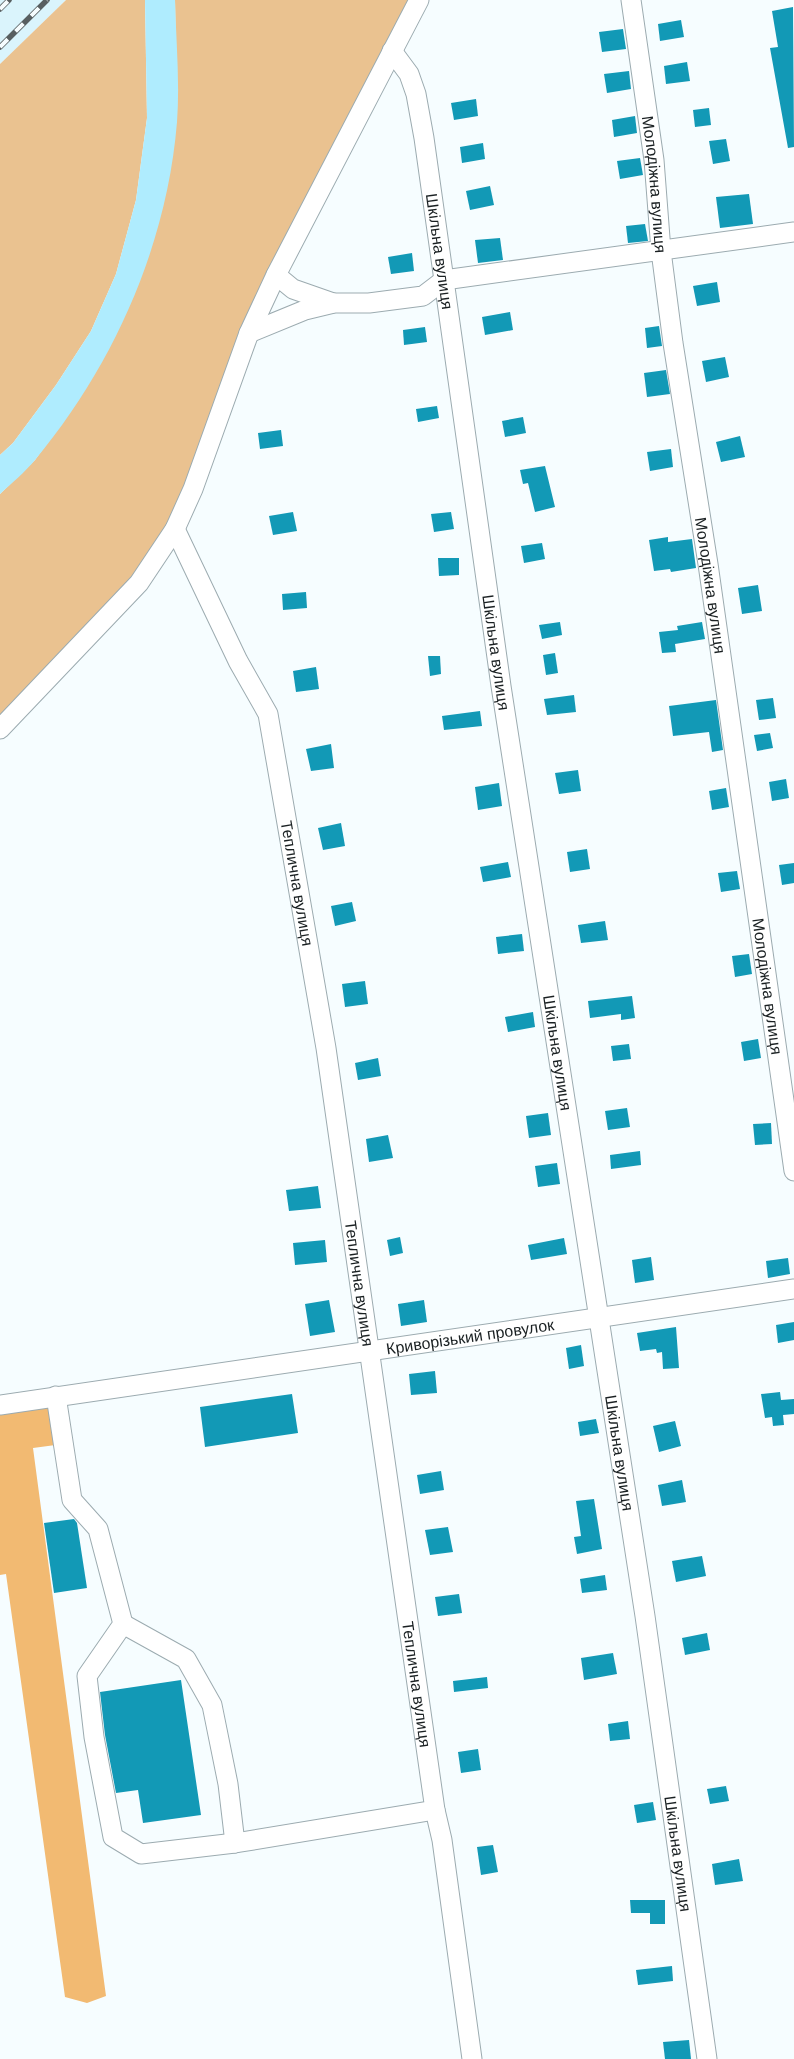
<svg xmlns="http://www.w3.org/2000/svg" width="794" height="2059" font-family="'DM Sans',sans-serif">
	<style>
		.built { fill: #daf4fc }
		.green { fill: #eac290 }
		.forest { fill: #f2ba72 }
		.water { fill: #afecfe }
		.building { fill: #1299b6 }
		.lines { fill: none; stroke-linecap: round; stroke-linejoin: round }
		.minor-casing { stroke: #9cabb0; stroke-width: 21 }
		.minor { stroke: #fff; stroke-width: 19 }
		.rail-casing { stroke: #585f61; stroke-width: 5.5 }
		.rail { stroke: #f6fdff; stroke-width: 4; stroke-dasharray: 11; stroke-linecap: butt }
		.labels { text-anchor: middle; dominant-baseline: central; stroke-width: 4; stroke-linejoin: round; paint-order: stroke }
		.street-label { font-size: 16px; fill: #1a2022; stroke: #f6fdff }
	</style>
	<rect width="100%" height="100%" fill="#f6fdff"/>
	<path class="built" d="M0,0h66l-66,64z"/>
	<g class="green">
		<path d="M66,0h79l2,118 -11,82 -20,74 -25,57 -35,54 -43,58 -13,12v-391z"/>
		<path d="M175,0h244l-143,275 -101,254 -175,200v-235l35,-34 44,-61 98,-278z"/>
	</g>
	<path class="forest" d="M56,1396l7,48 -30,4 73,548 -19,7 -22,-6 -59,-423 -6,1v-170z"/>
	<path class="water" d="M145,0h30c1,40 5,82 2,122 -10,123 -63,243 -142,338 -10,12 -23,23 -35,34v-39l13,-12 43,-58 35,-54 25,-57 20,-74 11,-82z"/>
	<g class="building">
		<path d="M793,7l1,140 -6,1 -18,-100 8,-1 -6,-36z"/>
		<path d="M681,20l3,17 -24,4 -2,-17z"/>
		<path d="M623,29l3,20 -24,3 -3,-20z"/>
		<path d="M687,62l3,19 -24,3 -2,-18z"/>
		<path d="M629,71l2,18 -24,4 -3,-19z"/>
		<path d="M476,99l2,17 -24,4 -3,-17z"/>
		<path d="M709,108l2,17 -16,2 -2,-17z"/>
		<path d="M635,116l2,17 -23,4 -2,-17z"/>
		<path d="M726,139l4,22 -17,3 -4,-23z"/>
		<path d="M483,143l2,16 -23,4 -2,-16z"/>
		<path d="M640,158l3,17 -23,4 -3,-18z"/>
		<path d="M490,186l4,19 -24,5 -4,-19z"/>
		<path d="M749,194l4,30 -33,4 -4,-31z"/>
		<path d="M645,224l3,17 -20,2 -2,-17z"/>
		<path d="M500,238l3,22 -25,3 -3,-23z"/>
		<path d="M412,253l2,18 -23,3 -3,-17z"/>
		<path d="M717,282l3,20 -23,4 -4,-20z"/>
		<path d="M510,312l3,18 -28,5 -3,-18z"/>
		<path d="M659,326l3,20 -15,2 -2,-20z"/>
		<path d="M425,327l2,15 -23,3 -1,-15z"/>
		<path d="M725,357l4,20 -23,5 -4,-21z"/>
		<path d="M666,370l4,24 -23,3 -3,-24z"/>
		<path d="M437,406l2,12 -21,4 -2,-13z"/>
		<path d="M523,417l3,16 -21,4 -3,-16z"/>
		<path d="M281,430l2,16 -23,3 -2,-16z"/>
		<path d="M740,436l5,21 -24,5 -5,-20z"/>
		<path d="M671,449l2,18 -23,4 -3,-19z"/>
		<path d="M545,466l10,41 -20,5 -7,-29 -5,1 -3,-14z"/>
		<path d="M293,512l4,19 -24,4 -4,-19z"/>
		<path d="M451,512l3,17 -20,3 -3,-18z"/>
		<path d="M668,537v5l24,-3 4,29 -25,4 -1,-3 -16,2 -5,-31z"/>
		<path d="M542,543l3,16 -21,4 -3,-17z"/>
		<path d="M438,558h21v17l-20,1z"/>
		<path d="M758,585l4,26 -20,3 -4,-26z"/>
		<path d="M306,592l1,16 -24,2 -1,-16z"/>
		<path d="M560,622l2,13 -20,4 -3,-14z"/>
		<path d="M702,622l3,17 -30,5 1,8 -14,1 -3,-21 19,-2 -1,-4z"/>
		<path d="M555,653l3,20 -12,2 -3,-20z"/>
		<path d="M428,656h12l1,18 -11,2z"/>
		<path d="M316,667l3,22 -23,3 -3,-21z"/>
		<path d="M574,695l2,17 -29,3 -3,-16z"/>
		<path d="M773,698l3,20 -17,2 -3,-20z"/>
		<path d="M716,700l7,50 -11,2 -3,-20 -36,4 -4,-30z"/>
		<path d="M480,711l2,15 -38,4 -2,-14z"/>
		<path d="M770,733l3,15 -16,3 -3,-16z"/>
		<path d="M331,744l3,24 -23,3 -5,-22z"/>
		<path d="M578,770l3,21 -22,3 -4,-21z"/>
		<path d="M786,779l3,19 -17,3 -3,-19z"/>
		<path d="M499,783l3,23 -24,4 -3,-23z"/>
		<path d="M726,788l3,19 -17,3 -3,-19z"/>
		<path d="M341,823l4,23 -22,4 -5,-22z"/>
		<path d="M587,849l3,20 -20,3 -3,-20z"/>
		<path d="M508,862l3,15 -28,5 -3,-15z"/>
		<path d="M794,863v20l-12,2 -3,-20z"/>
		<path d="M737,871l3,18 -19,3 -3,-19z"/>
		<path d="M352,902l4,19 -21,5 -4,-20z"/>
		<path d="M605,921l3,19 -27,3 -3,-18z"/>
		<path d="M522,934l2,17 -26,3 -2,-17z"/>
		<path d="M749,954l3,20 -17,3 -3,-21z"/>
		<path d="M365,981l3,23 -23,3 -3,-23z"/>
		<path d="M632,996l3,22 -14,2v-6l-31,4 -2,-17z"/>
		<path d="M533,1012l2,15 -27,5 -3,-15z"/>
		<path d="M758,1039l3,19 -17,3 -3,-19z"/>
		<path d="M629,1044l2,15 -18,2 -2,-15z"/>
		<path d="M378,1058l3,18 -23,4 -3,-17z"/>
		<path d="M627,1108l3,19 -22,3 -3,-19z"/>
		<path d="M548,1113l3,22 -22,3 -3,-22z"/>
		<path d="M771,1123l1,21 -17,1 -2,-21z"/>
		<path d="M388,1135l5,23 -24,4 -3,-23z"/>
		<path d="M640,1151l1,14 -30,4 -1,-14z"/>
		<path d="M557,1163l3,21 -22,3 -3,-21z"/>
		<path d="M318,1186l3,22 -32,3 -3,-21z"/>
		<path d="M400,1237l3,16 -13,3 -3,-16z"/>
		<path d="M564,1238l3,16 -36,6 -3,-15z"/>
		<path d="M325,1240l2,22 -32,3 -2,-22z"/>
		<path d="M651,1257l3,23 -19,3 -3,-23z"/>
		<path d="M788,1258l2,16 -22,4 -2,-17z"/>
		<path d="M329,1300l6,32 -25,4 -5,-32z"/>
		<path d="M424,1300l3,22 -26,4 -3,-22z"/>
		<path d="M794,1322v18l-16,3 -2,-18z"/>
		<path d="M676,1327l3,41 -16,1 -1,-17 -5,1 -1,-4 -16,2 -3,-18z"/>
		<path d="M581,1345l3,21 -15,3 -3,-21z"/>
		<path d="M435,1371l2,22 -26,2 -2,-21z"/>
		<path d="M780,1392l1,8 13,-1v15l-11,1 1,10 -11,1 -1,-9 -7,1 -4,-24z"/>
		<path d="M292,1394l6,39 -93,14 -5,-40z"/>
		<path d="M596,1419l3,14 -19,3 -2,-14z"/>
		<path d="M675,1421l6,25 -22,6 -6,-26z"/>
		<path d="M441,1471l3,19 -24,4 -3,-19z"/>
		<path d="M682,1480l4,22 -24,4 -4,-21z"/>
		<path d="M594,1499l8,50 -25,5 -3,-17 7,-1 -5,-35z"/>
		<path d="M74,1519l3,4 10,65 -33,5 -10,-70z"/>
		<path d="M448,1527l5,25 -23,3 -5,-25z"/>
		<path d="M702,1556l4,20 -30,6 -4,-21z"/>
		<path d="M605,1575l2,15 -25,3 -2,-14z"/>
		<path d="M459,1594l3,19 -24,3 -3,-19z"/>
		<path d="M707,1633l3,17 -25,5 -3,-17z"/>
		<path d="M613,1653l4,21 -33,6 -3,-22z"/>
		<path d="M487,1677l1,11 -34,4 -1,-11z"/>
		<path d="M181,1680l20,135 -58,8 -5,-33 -22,3 -11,-58 -5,-43z"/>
		<path d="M628,1721l2,18 -20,2 -2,-17z"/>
		<path d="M478,1749l3,21 -20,3 -3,-21z"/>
		<path d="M726,1786l3,15 -19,3 -3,-15z"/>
		<path d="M653,1802l3,18 -19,3 -3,-18z"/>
		<path d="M493,1845l5,27 -17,3 -4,-28z"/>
		<path d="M739,1859l4,22 -28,4 -3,-21z"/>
		<path d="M630,1900h35v24h-15v-11h-19z"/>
		<path d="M672,1966l1,15 -35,4 -2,-15z"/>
		<path d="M689,2040l2,19h-26l-2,-17z"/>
	</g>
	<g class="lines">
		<defs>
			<g id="minor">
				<path id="s1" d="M631,0l23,160 7,91 12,92 35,221 86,607"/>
				<path id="s2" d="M392,51l17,23 7,20 8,44 77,548 144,930 62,443"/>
				<path d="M276,275l17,14 40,14"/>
				<path d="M249,333l56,-23 29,-7h35l54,-7 21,-16 350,-48"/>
				<path id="s3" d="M175,529l63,132 30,53 58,334 109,762 7,30 30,219"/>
				<path d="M0,729l139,-146 36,-54 18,-40 56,-156 27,-58 143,-275"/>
				<path d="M56,1396l16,104 26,29 25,95 -36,52 7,61 19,100 28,17 94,-11 200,-33"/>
				<path id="s4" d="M0,1405l794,-116"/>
				<path d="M123,1624l63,35 26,46 16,79 7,59"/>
			</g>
		</defs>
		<use href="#minor" class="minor-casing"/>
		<use href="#minor" class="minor"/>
		<defs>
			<g id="rail">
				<path d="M0,9l9,-9"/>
				<path d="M0,47l47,-47"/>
			</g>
		</defs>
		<use href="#rail" class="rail-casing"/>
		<use href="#rail" class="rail"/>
	</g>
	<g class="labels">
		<g class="street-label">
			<text stroke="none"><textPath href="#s1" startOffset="186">Молодіжна вулиця</textPath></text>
			<text stroke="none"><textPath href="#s2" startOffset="209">Шкільна вулиця</textPath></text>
			<text stroke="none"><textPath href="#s1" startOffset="591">Молодіжна вулиця</textPath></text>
			<text stroke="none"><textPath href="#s2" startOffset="614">Шкільна вулиця</textPath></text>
			<text stroke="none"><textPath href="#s3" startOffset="379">Теплична вулиця</textPath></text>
			<text stroke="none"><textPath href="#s1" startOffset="996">Молодіжна вулиця</textPath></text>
			<text stroke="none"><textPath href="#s2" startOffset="1019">Шкільна вулиця</textPath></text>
			<text stroke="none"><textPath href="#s3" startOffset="784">Теплична вулиця</textPath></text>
			<text stroke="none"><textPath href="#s4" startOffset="475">Криворізький провулок</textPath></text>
			<text stroke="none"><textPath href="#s2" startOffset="1424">Шкільна вулиця</textPath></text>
			<text stroke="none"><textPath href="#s3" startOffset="1189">Теплична вулиця</textPath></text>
			<text stroke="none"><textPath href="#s2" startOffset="1829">Шкільна вулиця</textPath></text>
		</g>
	</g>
</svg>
